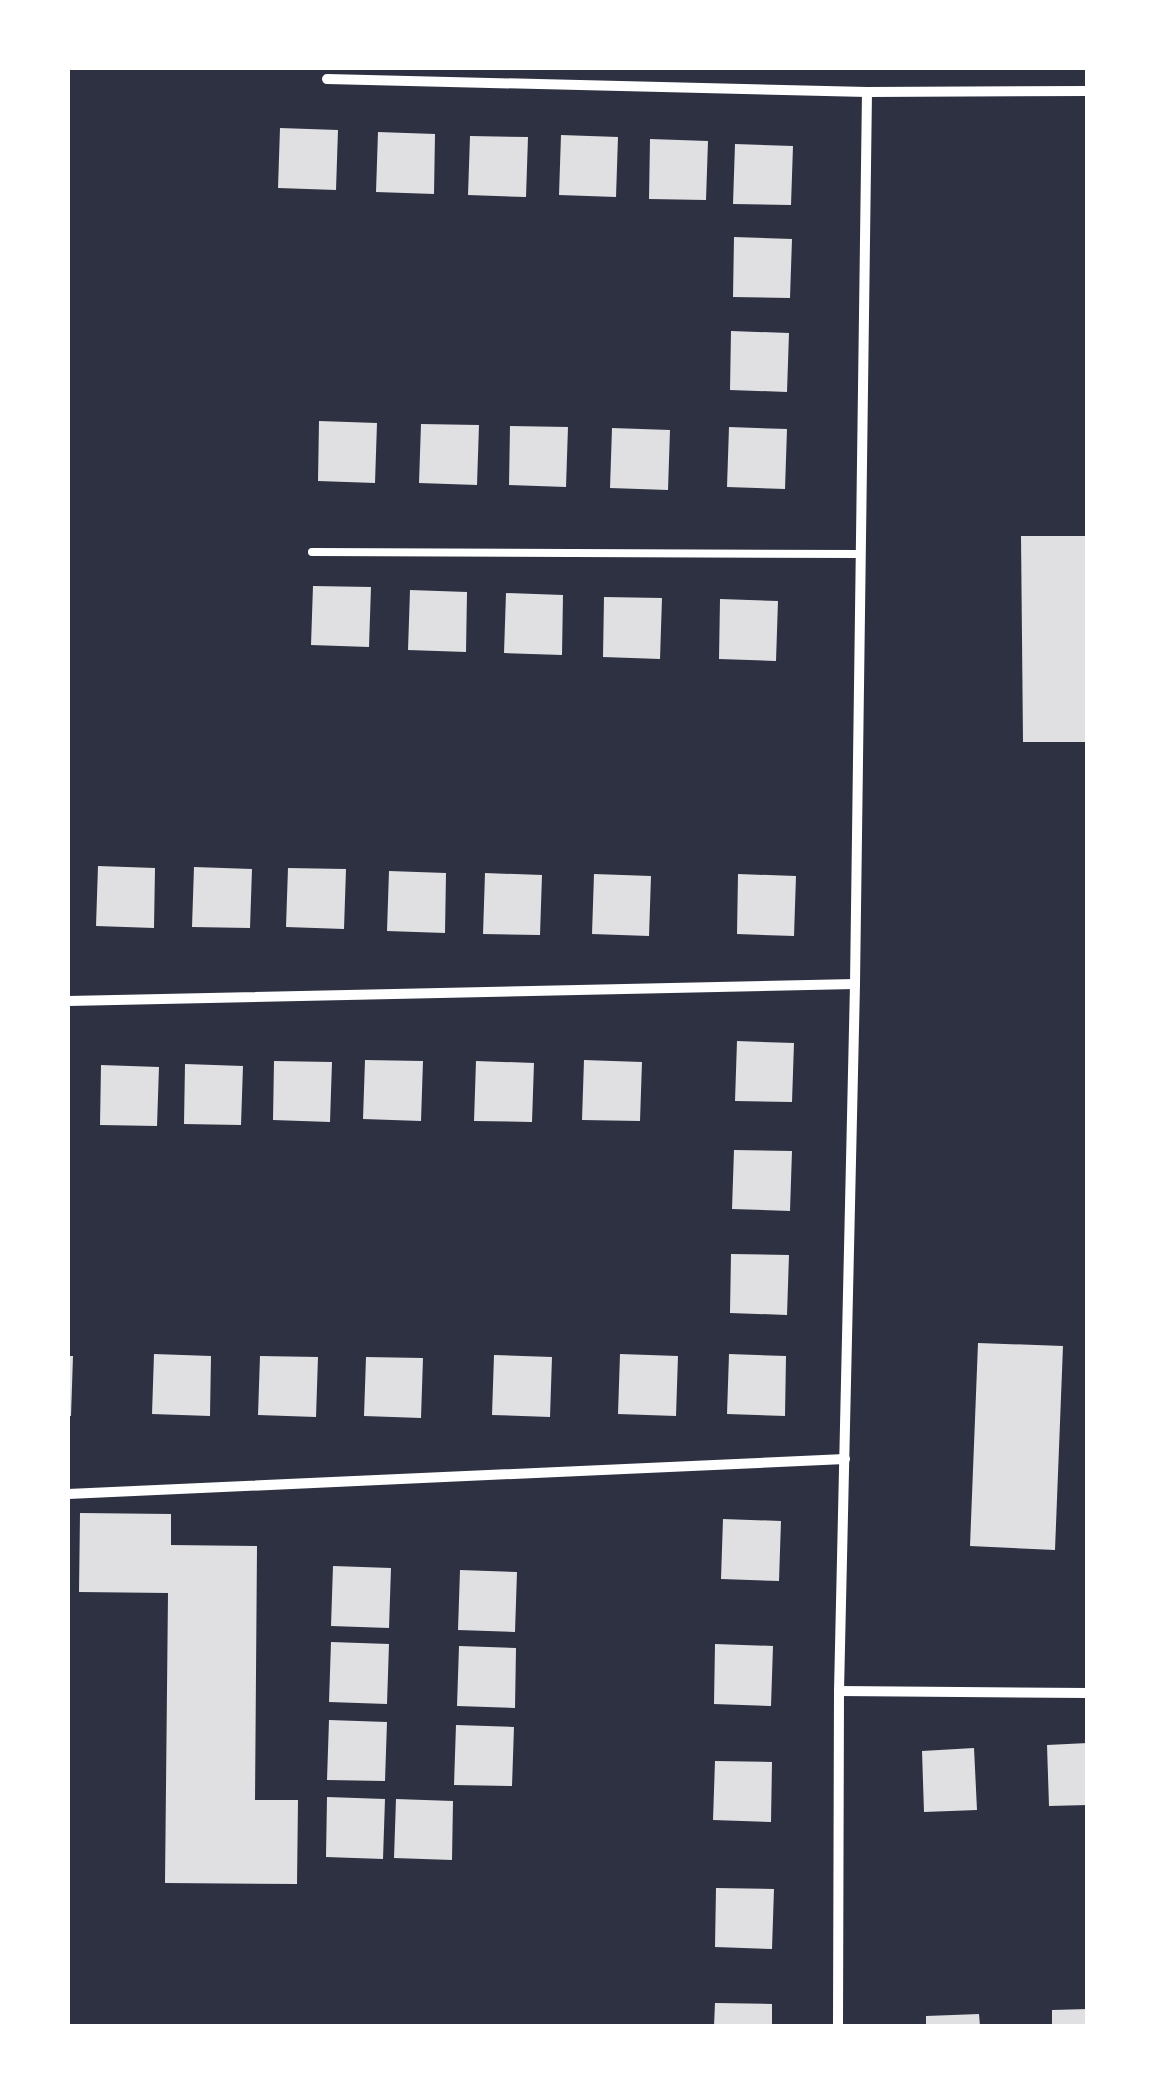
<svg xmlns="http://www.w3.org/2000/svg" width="1155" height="2094" font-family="Helvetica,sans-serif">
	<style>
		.building { fill: #e0e0e3 }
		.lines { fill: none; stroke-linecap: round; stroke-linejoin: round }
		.service { stroke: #fff; stroke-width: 8 }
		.minor { stroke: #fff; stroke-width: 10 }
	</style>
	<rect width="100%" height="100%" fill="#2d3142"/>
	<g class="building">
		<path d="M280,128l58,2 -2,60 -58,-2z"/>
		<path d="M378,132l57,2 -1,60 -58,-2z"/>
		<path d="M561,135l57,2 -2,60 -57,-2z"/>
		<path d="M470,136l58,1 -2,60 -58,-2z"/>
		<path d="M650,139l58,2 -2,59 -57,-1z"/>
		<path d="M735,144l58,2 -2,59 -58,-1z"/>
		<path d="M734,237l58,2 -2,59 -57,-1z"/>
		<path d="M731,331l58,2 -2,59 -57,-2z"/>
		<path d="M319,421l58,2 -2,60 -57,-2z"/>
		<path d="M421,424l58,1 -2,60 -58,-2z"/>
		<path d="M510,426l58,1 -2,60 -57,-2z"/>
		<path d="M729,427l58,2 -2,60 -58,-2z"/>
		<path d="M612,428l58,2 -2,60 -58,-2z"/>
		<path d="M1021,536h67v206h-65z"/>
		<path d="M313,586l58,1 -2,60 -58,-2z"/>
		<path d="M410,590l57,2 -1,60 -58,-2z"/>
		<path d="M506,593l57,2 -1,60 -58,-2z"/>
		<path d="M604,597l58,1 -2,61 -57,-2z"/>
		<path d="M720,599l58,2 -2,60 -57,-2z"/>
		<path d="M98,866l57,2 -1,60 -58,-2z"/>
		<path d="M194,867l58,2 -2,59 -58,-1z"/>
		<path d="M288,868l58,1 -2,60 -58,-2z"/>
		<path d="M389,871l57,2 -1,60 -58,-2z"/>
		<path d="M485,873l57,2 -2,60 -57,-1z"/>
		<path d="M594,874l57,2 -2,60 -57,-2z"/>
		<path d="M738,874l58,2 -2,60 -57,-2z"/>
		<path d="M737,1041l57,2 -2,59 -57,-1z"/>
		<path d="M365,1060l58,1 -2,60 -58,-2z"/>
		<path d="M584,1060l58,2 -2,59 -58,-1z"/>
		<path d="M274,1061l58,1 -2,60 -57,-2z"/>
		<path d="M476,1061l58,2 -2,59 -58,-1z"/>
		<path d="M185,1064l58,2 -2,59 -57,-1z"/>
		<path d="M101,1065l58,2 -2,59 -57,-1z"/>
		<path d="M734,1150l58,1 -2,60 -58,-2z"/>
		<path d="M731,1254l58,1 -2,60 -57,-2z"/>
		<path d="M978,1343l85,3 -8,204 -85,-4z"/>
		<path d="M154,1354l57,2 -1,60 -58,-2z"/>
		<path d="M620,1354l58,2 -2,60 -58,-2z"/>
		<path d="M729,1354l57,2 -1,60 -58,-2z"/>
		<path d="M494,1355l58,2 -2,60 -58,-2z"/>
		<path d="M68,1356h5l-2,60h-3z"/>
		<path d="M260,1356l58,1 -2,60 -58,-2z"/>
		<path d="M366,1357l57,1 -2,60 -57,-2z"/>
		<path d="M80,1513l91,1v31l86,1 -2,254h43l-1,84 -132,-1 3,-290 -89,-1z"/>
		<path d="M723,1519l58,2 -2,60 -58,-2z"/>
		<path d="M333,1566l58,2 -2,60 -58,-2z"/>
		<path d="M460,1570l57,2 -2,60 -57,-2z"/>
		<path d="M331,1642l58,2 -2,60 -58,-2z"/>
		<path d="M715,1644l58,2 -2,60 -57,-2z"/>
		<path d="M459,1646l57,2 -1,60 -58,-2z"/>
		<path d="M329,1720l58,2 -2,59 -58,-1z"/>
		<path d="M456,1725l58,2 -2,59 -58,-1z"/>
		<path d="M1088,1743v62l-39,1 -2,-61z"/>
		<path d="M974,1748l3,62 -53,2 -2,-61z"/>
		<path d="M715,1761l57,1 -1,60 -58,-2z"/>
		<path d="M327,1797l58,2 -2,60 -57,-2z"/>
		<path d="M396,1799l57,2 -1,59 -58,-2z"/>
		<path d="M716,1888l58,1 -2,60 -57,-2z"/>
		<path d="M715,2003l57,1v22h-58z"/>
		<path d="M1088,2009v17h-36v-16z"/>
		<path d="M979,2014l1,12h-54v-10z"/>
	</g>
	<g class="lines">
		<path class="service" d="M312,552l549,2"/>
		<g class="minor">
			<path d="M327,79l540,13 221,-1"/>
			<path d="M68,1001l787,-17"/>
			<path d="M68,1494l777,-35"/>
			<path d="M839,1691l249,2"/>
			<path d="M838,2026l1,-335 16,-707 12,-892"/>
		</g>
	</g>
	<rect width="1155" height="2094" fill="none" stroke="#ffffff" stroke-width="140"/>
</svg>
